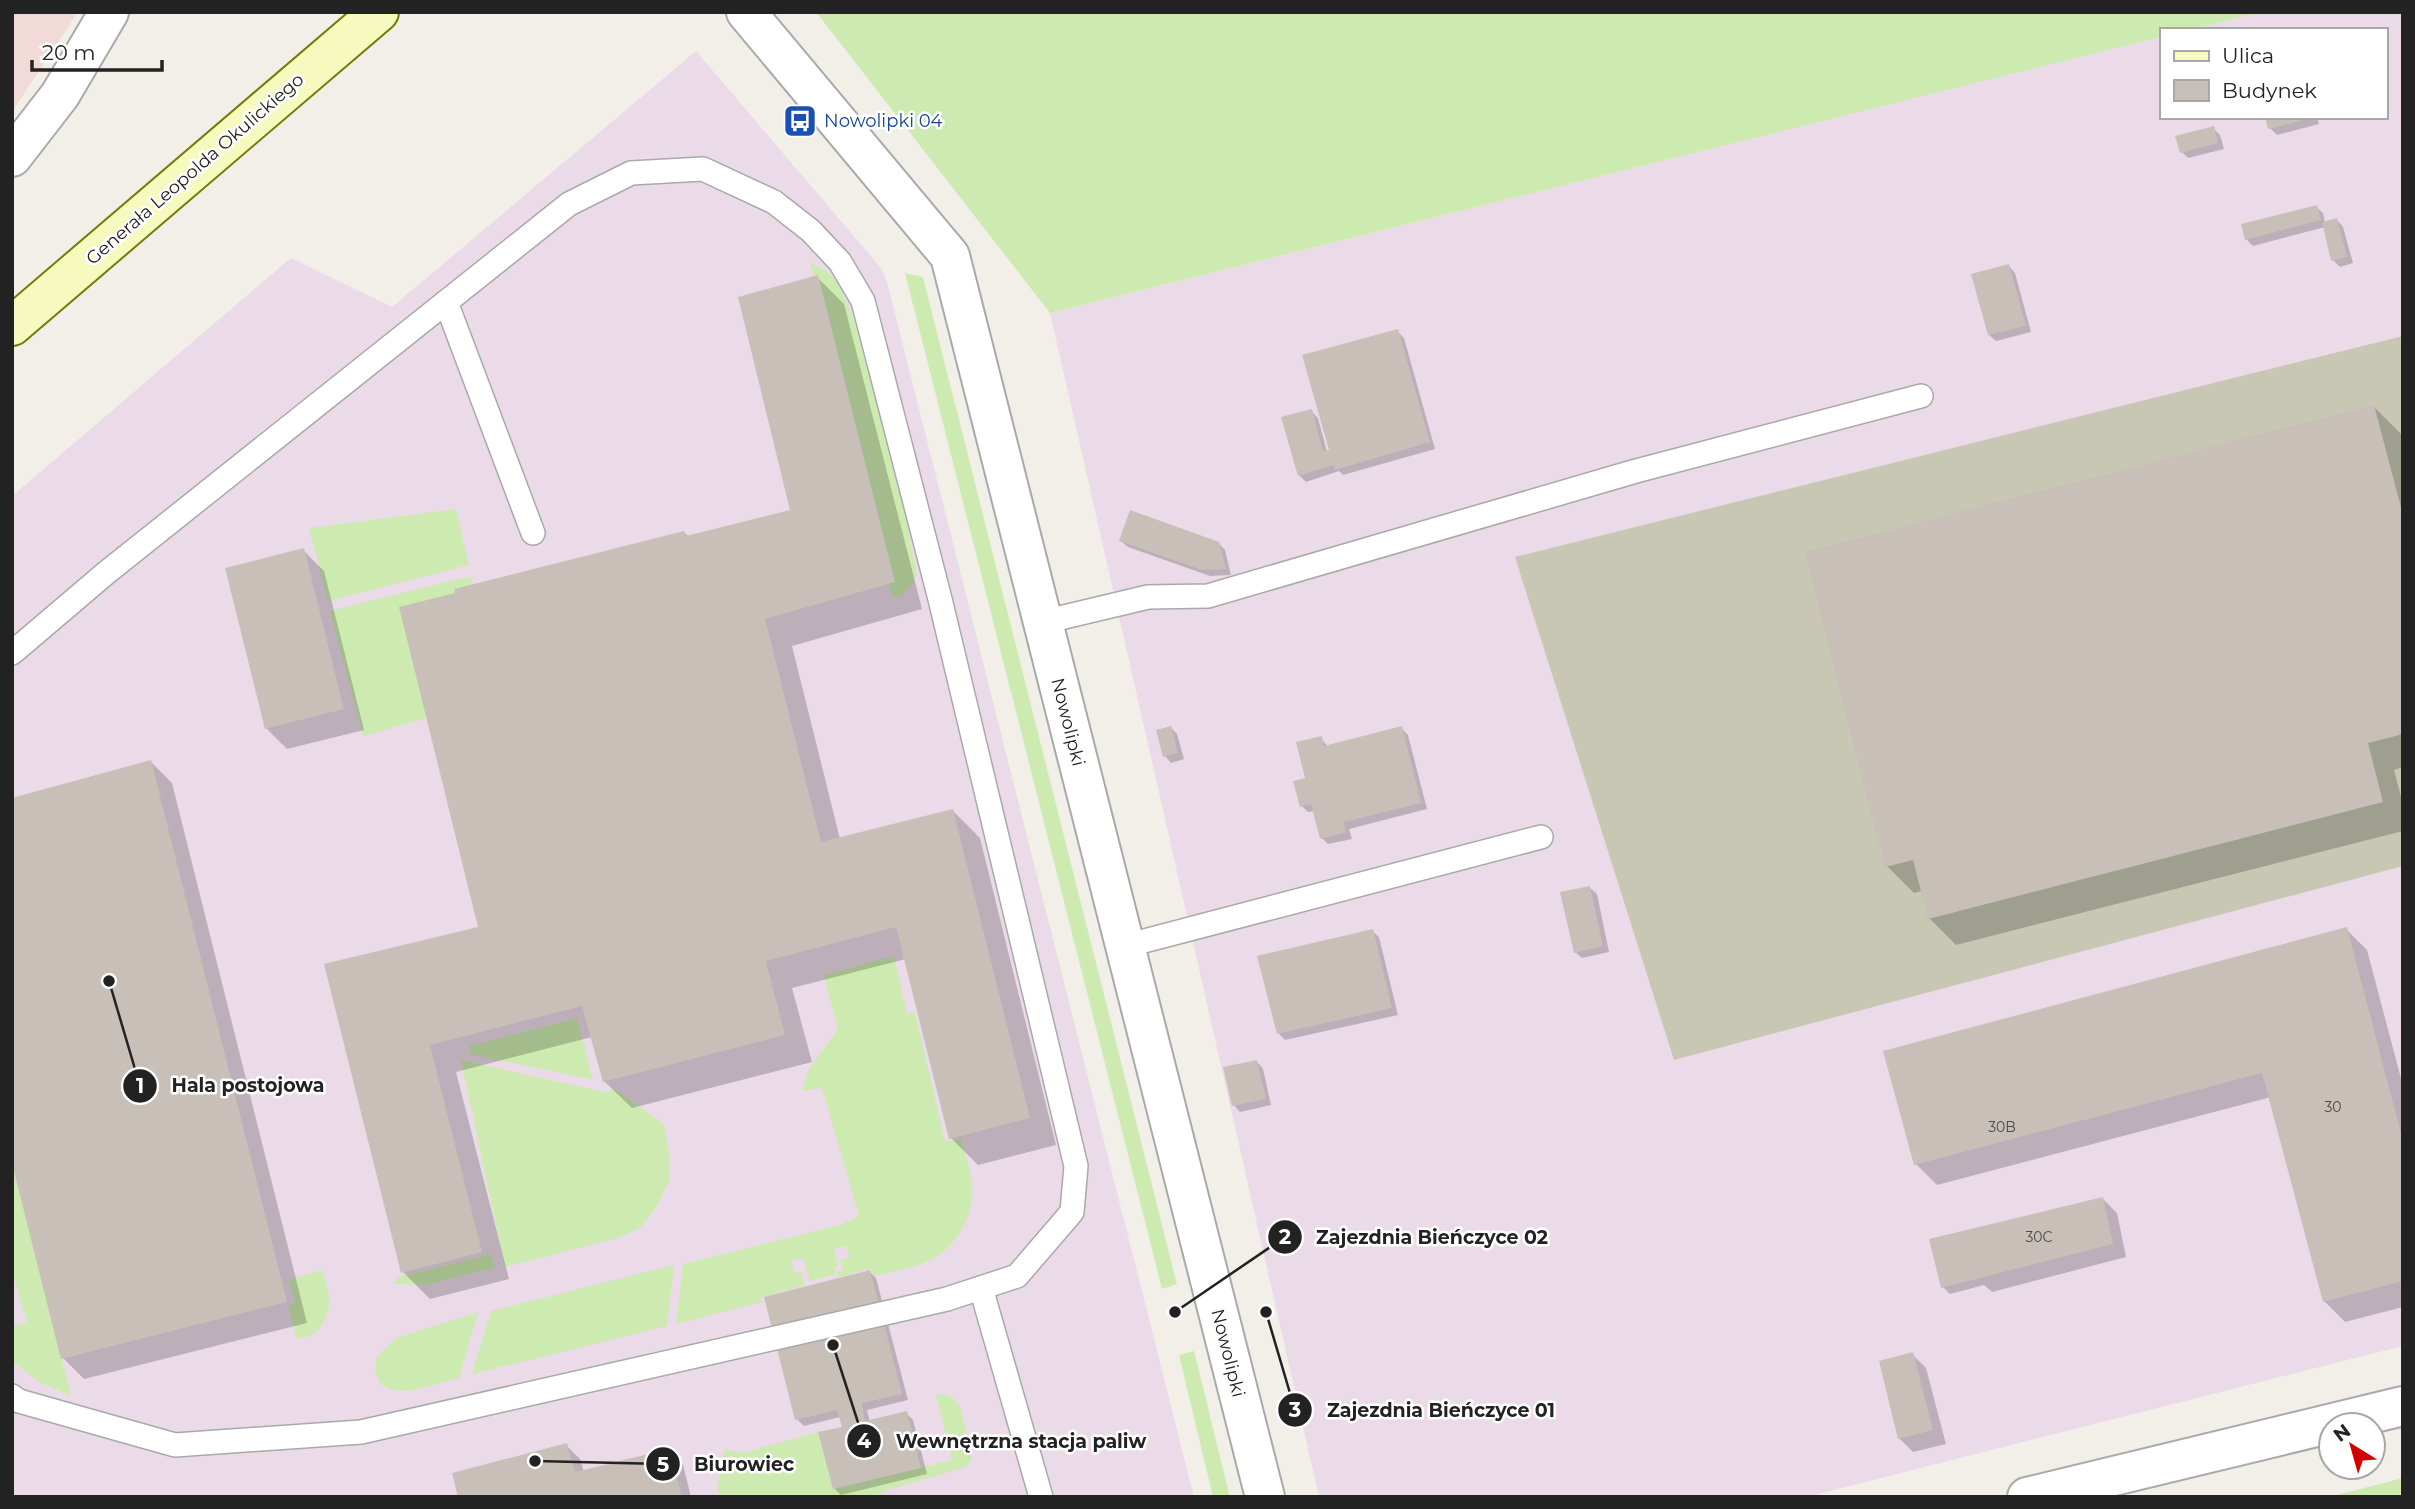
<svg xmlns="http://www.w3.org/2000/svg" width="2415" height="1509" font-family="Montserrat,sans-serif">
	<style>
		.commercial { fill: #f2dad9 }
		.industrial { fill: #ebdbe8 }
		.construction { fill: #c7c7b4 }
		.grass { fill: #cdebb0 }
		.shadow { fill: #0003 }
		.building { fill: #c7bfb8 }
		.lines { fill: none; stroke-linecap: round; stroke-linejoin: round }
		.service-casing { stroke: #a9a9a9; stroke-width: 26 }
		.minor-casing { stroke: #a9a9a9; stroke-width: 42 }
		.secondary-casing { stroke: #707d05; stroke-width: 42 }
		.service { stroke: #fff; stroke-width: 23 }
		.minor { stroke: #fff; stroke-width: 38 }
		.secondary { stroke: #f7fabf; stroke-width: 38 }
		.labels { text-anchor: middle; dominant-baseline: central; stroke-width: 5; stroke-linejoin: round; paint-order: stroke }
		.number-label { font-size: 14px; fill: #4b4948 }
		.transit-label { font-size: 18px; fill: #164399; stroke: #fff; text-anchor: start }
		.street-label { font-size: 18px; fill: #222; stroke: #fff }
		.leader { fill: none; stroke: #222; stroke-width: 2.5 }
		.callout-dot { fill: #222; stroke: #fff; stroke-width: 2.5 }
		.mark-label { font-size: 21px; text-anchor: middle; font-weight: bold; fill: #fff }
		.callout-label { font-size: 19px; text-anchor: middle; font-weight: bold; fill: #222; stroke: #fff; stroke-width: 5; stroke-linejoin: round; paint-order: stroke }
	</style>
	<rect width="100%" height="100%" fill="#f2efe9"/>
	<path class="commercial" d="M12,12h66l-66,100z"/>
	<g class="industrial">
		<path d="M2260,12h143v1334l-597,151h-487l-269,-1184 1111,-276v80h224v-87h-195z"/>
		<path d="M696,51l185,217 6,14 307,1215h-1182v-1001l279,-238 101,49z"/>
	</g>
	<path class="construction" d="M2403,336v530l-729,194 -159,-503z"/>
	<g class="grass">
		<path d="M816,12h1444l-70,18h-29v7l-1111,276z"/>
		<path d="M809,262l16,8 12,11 17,39 50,188 13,65 -4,10 -10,12 -9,3 -6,-14 7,-2 -77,-307 -4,1z"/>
		<path d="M905,273l18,4 254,1007 -15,5z"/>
		<path d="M456,509l13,56 -141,36 -19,-73z"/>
		<path d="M471,576l2,8 -19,5 1,4 -28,125 -64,18 -33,-125z"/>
		<path d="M894,956l13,57 8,-1 30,130 16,-3c3,12 7,25 10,37 7,38 -14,75 -50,88 -15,6 -32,8 -48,12l-2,-8 -33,9 -1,-5 6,-3 -3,-9 10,-2 -4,-12 -12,3 4,17 -4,1 2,7 -26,7 -7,-23 -12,3 3,12 7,-1 4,13 -44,12 1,5 -86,22 7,-60 157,-39 19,-9 -37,-128 -20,3 7,-22 29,-40 -14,-54z"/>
		<path d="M577,1018l16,62 -123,-26 -1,-8z"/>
		<path d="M461,1060l144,32 9,-3 50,35 6,34 -1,23 -12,25 -17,22 -22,10 -113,29z"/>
		<path d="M12,1163l54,212 5,21 -28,-12 -31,-22v-36l15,-4 -15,-50z"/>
		<path d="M491,1254l4,14 -70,17 -32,-1 6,-7z"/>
		<path d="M674,1265l-7,61 -195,48 19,-63z"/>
		<path d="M322,1270c3,9 7,20 7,29 1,20 -12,41 -33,39l-8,-33 7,-3 -6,-22z"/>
		<path d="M478,1312l-19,66c-28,7 -91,33 -83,-20l20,-20z"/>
		<path d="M1194,1351l36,146h-17l-34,-142z"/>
		<path d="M936,1394l13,1 11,11 12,52 -6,9 -85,25 1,5h-159l-6,-6 7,-42 18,4 76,-21 15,57 119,-29z"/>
		<path d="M2403,1478v19h-74z"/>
	</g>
	<g class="shadow">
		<path d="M2267,117h50l2,7 -42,11 -7,-7z"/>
		<path d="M2213,128l7,7 4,14 -36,9 -6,-6z"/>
		<path d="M2316,207l7,6 2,10 12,-3 6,7 10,36 -13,4 -7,-7 -8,-33 -72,19 -7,-7z"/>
		<path d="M2009,266l6,7 16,59 -35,9 -7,-6z"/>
		<path d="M817,277l27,27 78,305 -130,37 48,193 113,-28 27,27 76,307 -78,20 -27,-27 -45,-179 -114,29 20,74 -180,46 -28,-27 -12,-44 -136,35 53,207 -79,20 -27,-27 -76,-306 153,-38 204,-396 5,5 103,-26z"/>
		<path d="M1397,331l7,7 31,111 -92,26 -4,-4 -33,11 -7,-7 12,-64 7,7 9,34 4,-1z"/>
		<path d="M2374,407l27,27 2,7v326l-9,3 9,34v27l-447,114 -27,-27 -7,-27 -8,2 -27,-27z"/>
		<path d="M1121,541l97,2 7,7 6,25 -21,1 -82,-29z"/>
		<path d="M303,550l21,21 40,159 -77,19 -21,-21z"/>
		<path d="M1171,728l6,6 7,25 -13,4 -6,-7z"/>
		<path d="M1401,728l7,7 19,74 -78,20 3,10 -24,5 -6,-6 -7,-27 -7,1 -6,-6 19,-68 7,9z"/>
		<path d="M151,762l21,21 135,540 -223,56 -21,-21z"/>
		<path d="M1590,888l7,6 12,58 -27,6 -7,-6z"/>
		<path d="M2346,929l21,21 36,136v221l-58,15 -21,-21 -53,-204 -334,88 -21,-21z"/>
		<path d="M1372,931l7,6 19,78 -113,25 -6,-6z"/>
		<path d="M1257,1062l6,7 8,36 -31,7 -6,-7z"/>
		<path d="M2103,1199l14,14 9,44 -134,35 -8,-7 -34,9 -7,-7z"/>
		<path d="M870,1272l6,6 32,122 -41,10 3,12 36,-9 7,7 14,54 -86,21 -7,-7 10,-59 -4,-12 -36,9 -7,-7z"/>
		<path d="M1912,1354l14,14 20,76 -33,8 -14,-14z"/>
		<path d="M566,1445l14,14 4,13 85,-21 14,14 8,32h-231z"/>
	</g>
	<g class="building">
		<path d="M2265,117h47v1l-44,11z"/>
		<path d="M2214,126l4,17 -38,10 -5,-17z"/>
		<path d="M2317,205l4,15 -76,20 -4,-16z"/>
		<path d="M2337,218l10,39 -16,4 -9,-39z"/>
		<path d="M2009,264l17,62 -38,9 -17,-61z"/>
		<path d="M818,275l77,307 -130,37 56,223 132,-33 77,309 -81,21 -53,-212 -130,34 19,74 -182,47 -21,-76 -152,39 52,207 -81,21 -77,-309 154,-37 -79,-320 56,-14 -1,-4 230,-58 2,5 104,-26 -52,-213z"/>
		<path d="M1398,329l32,113 -95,28 -2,-5 -35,11 -17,-59 31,-8 11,42 6,-1 -27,-95z"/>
		<path d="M2374,405l29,110v219l-35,9 15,59 -455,117 -15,-59 -28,7 -80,-315z"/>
		<path d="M1130,510l89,32 7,27 -24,1 -83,-29z"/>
		<path d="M304,548l40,161 -79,20 -40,-161z"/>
		<path d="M1171,726l7,27 -15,4 -7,-27z"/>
		<path d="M1402,726l19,77 -77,19 2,10 -26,7 -9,-35 -11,3 -7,-26 12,-3 -9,-36 26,-6 2,10z"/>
		<path d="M151,760l136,542 -226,57 -49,-196v-365z"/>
		<path d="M1590,886l13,60 -29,7 -14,-61z"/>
		<path d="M2347,927l56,214v140l-80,21 -61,-229 -348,92 -31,-114z"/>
		<path d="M1373,929l19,79 -115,26 -20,-78z"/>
		<path d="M1257,1060l9,39 -34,7 -9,-39z"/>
		<path d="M2103,1197l10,47 -172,44 -12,-49z"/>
		<path d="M870,1270l32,124 -40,9 3,18 42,-10 14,57 -88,21 -15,-57 24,-5 -5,-17 -42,10 -31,-123z"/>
		<path d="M1913,1352l20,78 -35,9 -19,-78z"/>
		<path d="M567,1443l8,29 94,-23 13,48h-224l-6,-24z"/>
	</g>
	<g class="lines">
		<defs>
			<g id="service">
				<path d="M446,302l87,231"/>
				<path d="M1043,622l105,-25 60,-1 428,-125 285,-75"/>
				<path d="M12,653l94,-80 463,-369 62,-31 72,-4 71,33 37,29 29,31 23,39 77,298 136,567 -4,46 -55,64 -70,23 -586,133 -186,13 -156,-44 -7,-5"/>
				<path d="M1125,946l416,-109"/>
				<path d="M981,1288l60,209"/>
			</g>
			<g id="minor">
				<path d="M746,12l204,244 315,1241"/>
				<path d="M12,157l48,-62 49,-83"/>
				<path d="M2027,1497l376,-91"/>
			</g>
			<path id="secondary" d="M12,326l367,-314"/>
		</defs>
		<use href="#service" class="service-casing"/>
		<use href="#minor" class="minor-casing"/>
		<use href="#secondary" class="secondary-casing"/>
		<use href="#service" class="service"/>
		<use href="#minor" class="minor"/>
		<use href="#secondary" class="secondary"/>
	</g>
	<defs>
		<symbol id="bus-square" viewBox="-11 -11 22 22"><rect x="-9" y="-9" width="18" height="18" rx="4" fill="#1a4fb4" stroke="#fff"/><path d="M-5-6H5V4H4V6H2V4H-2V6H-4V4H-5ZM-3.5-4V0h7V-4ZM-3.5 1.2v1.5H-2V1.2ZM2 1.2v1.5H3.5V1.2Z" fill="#fff"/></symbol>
	</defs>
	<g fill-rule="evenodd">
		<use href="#bus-square" x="781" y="102" width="38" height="38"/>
	</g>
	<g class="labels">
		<g class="number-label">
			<text x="2333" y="1107">30</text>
			<text x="2002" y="1127">30B</text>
			<text x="2039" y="1237">30C</text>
		</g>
		<g class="transit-label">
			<text x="824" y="121">Nowolipki 04</text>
		</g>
		<g class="street-label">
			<text transform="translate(195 169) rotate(-41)">Generała Leopolda Okulickiego</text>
			<text transform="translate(1068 722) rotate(76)">Nowolipki</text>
			<text transform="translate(1228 1353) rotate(76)">Nowolipki</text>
		</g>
	</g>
	<path class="leader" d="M109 981L140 1086M1175 1312L1285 1237M1266 1312L1295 1410M833 1345L864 1441M535 1461L663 1464"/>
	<g class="callout-dot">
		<circle cx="109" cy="981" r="7"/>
		<circle cx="1175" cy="1312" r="7"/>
		<circle cx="1266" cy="1312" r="7"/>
		<circle cx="833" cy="1345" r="7"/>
		<circle cx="535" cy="1461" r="7"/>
		<circle cx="140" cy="1086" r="18"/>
		<circle cx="1285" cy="1237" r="18"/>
		<circle cx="1295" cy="1410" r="18"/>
		<circle cx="864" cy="1441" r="18"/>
		<circle cx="663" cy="1464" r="18"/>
	</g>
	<g class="mark-label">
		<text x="140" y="1093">1</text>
		<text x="1285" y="1244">2</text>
		<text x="1295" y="1417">3</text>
		<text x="864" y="1448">4</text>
		<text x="663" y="1472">5</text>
	</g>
	<g class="callout-label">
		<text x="248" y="1092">Hala postojowa</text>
		<text x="1432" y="1244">Zajezdnia Bieńczyce 02</text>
		<text x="1441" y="1417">Zajezdnia Bieńczyce 01</text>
		<text x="1021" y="1448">Wewnętrzna stacja paliw</text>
		<text x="744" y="1471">Biurowiec</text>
	</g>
	<rect width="2415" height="1509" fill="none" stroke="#222222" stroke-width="28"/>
	<rect x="2160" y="28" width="228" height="91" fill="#ffffff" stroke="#a7a7a7" stroke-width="2"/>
	<rect x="2174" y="51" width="35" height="10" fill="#f7fabf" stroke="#a7a7a7" stroke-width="2"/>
	<text x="2222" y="63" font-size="21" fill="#222222">Ulica</text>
	<rect x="2174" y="80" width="35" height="21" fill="#c7bfb8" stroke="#a7a7a7" stroke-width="2"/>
	<text x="2222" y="98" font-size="21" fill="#222222">Budynek</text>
	<g transform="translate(2352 1446) rotate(323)"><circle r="33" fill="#ffffff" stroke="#a7a7a7" stroke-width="2"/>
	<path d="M0-5L12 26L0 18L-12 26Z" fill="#d40000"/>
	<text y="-10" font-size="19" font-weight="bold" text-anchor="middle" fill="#222222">N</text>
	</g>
	<path d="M32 60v10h130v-10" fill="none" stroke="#222222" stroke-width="3.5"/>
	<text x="42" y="60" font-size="21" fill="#222222" stroke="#ffffff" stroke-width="5" paint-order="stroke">20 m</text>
</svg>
